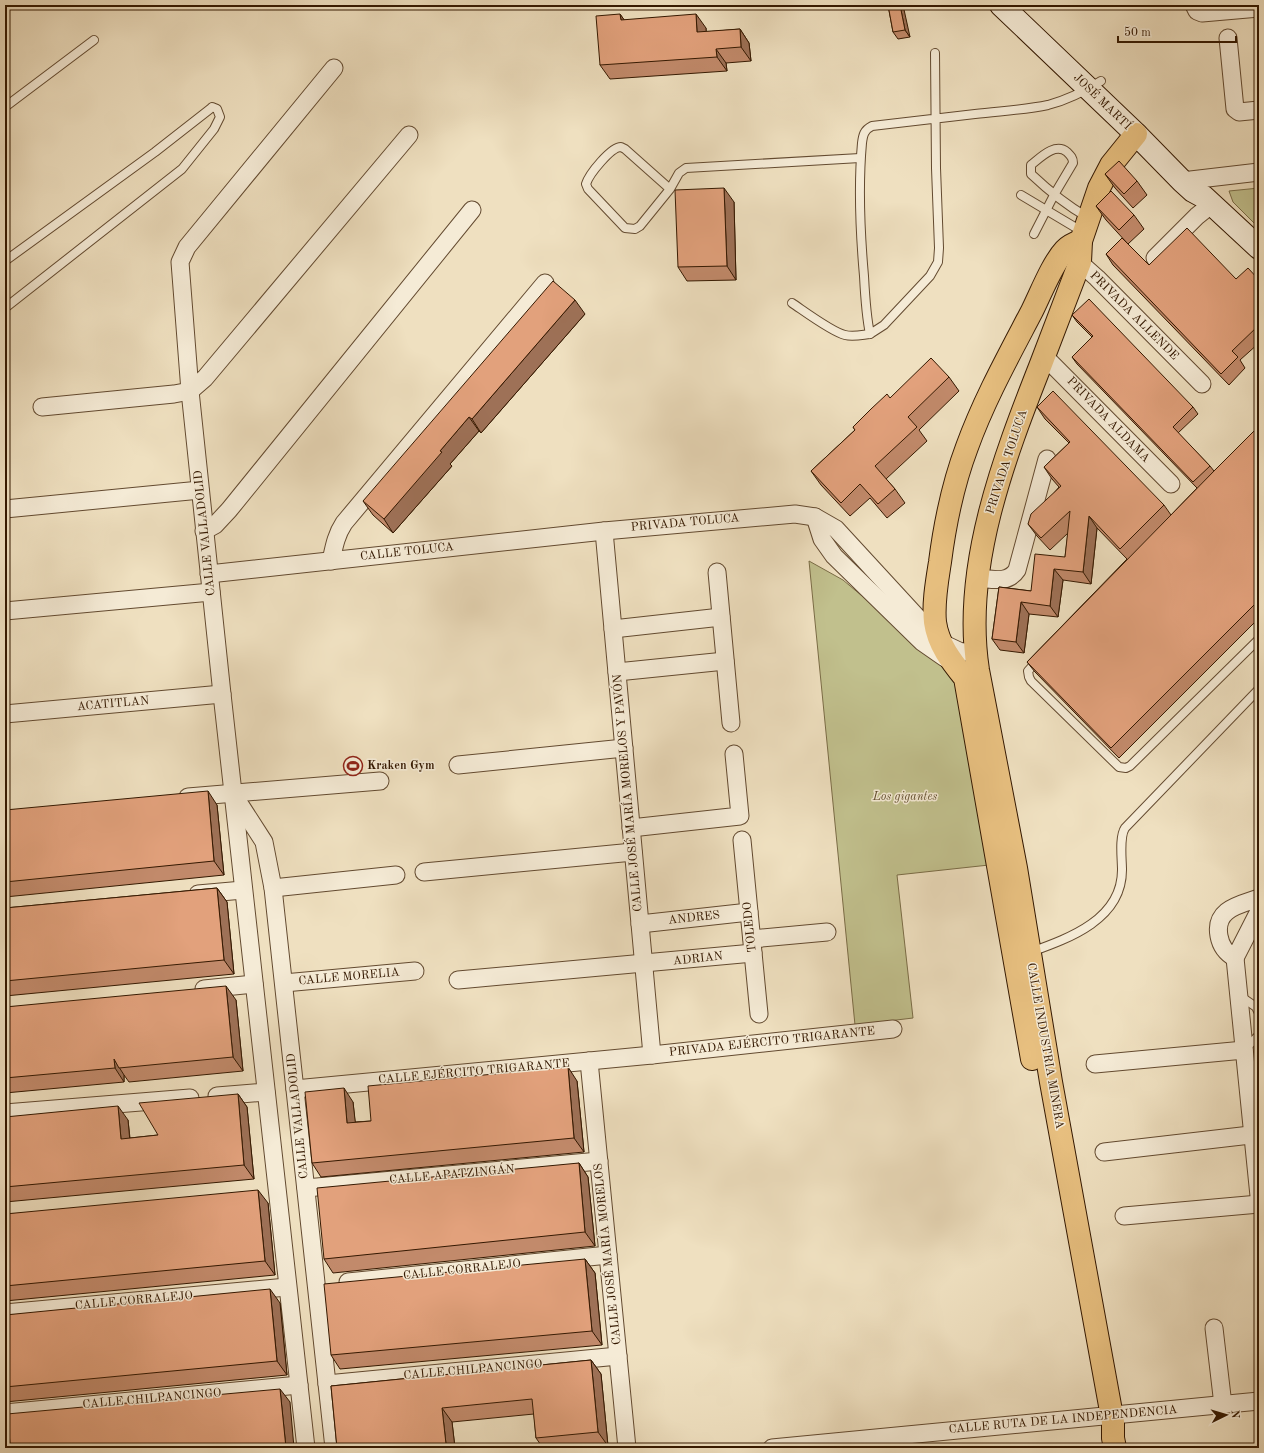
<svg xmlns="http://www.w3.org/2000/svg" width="1264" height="1453" font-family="'Old Standard TT',serif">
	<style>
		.park { fill: #c1c08d; stroke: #7a6c46 }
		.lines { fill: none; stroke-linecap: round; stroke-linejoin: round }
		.service-casing { stroke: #634a30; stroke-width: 10 }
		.minor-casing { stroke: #634a30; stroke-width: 19 }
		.secondary-casing { stroke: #341800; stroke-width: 24 }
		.primary-casing { stroke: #341800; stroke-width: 24 }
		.service { stroke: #f5ebd6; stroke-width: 8 }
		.minor { stroke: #f5ebd6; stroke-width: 17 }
		.secondary { stroke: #f5ebd6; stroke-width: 22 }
		.primary { stroke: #e8c080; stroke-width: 22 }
		.wall { fill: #c28a6b; stroke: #341800 }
		.shaded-wall { fill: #9e7157; stroke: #341800 }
		.building { fill: #e2a17c; stroke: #341800 }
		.labels { text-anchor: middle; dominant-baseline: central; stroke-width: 3; stroke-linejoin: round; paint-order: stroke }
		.street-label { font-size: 12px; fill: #341800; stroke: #f5ebd6 }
		.poi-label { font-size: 12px; font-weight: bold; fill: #341800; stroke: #f5ebd6; text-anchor: start }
		.park-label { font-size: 12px; font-style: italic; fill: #5e4a2a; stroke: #f5ebd6 }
	</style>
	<rect width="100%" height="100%" fill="#efe0c0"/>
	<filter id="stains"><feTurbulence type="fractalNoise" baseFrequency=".005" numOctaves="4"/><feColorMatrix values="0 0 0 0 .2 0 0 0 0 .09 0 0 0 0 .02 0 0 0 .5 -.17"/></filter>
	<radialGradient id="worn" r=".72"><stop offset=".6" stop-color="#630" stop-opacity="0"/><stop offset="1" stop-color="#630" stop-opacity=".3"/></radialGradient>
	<g class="park">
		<path d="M1259,188v40l-26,-26 -4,-11z"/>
		<path d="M809,561l34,19 118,99 28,186 -92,10 16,143 -58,7z"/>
	</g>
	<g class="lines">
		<defs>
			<g id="service">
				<path d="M935,53l1,115 3,80 -1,14 -8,14 -46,49 -14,9c-4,-19 -5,-39 -6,-58 -4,-45 -6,-89 -2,-133 1,-8 2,-13 10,-17 34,-4 69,-8 103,-12 24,-3 50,-4 73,-9 19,-5 37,-14 53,-24"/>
				<path d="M5,107l89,-67"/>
				<path d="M670,189l-45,-40 -4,-2c-10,0 -32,27 -35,37l2,5 37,39 10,1 5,-3 30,-37 9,-16 7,-5 174,-10"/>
				<path d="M1021,195l62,37"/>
				<path d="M1034,234l20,-39 19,-32c0,-5 -2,-7 -6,-11 -12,-10 -27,6 -36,13v9c18,17 35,31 56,43"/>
				<path d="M5,261l150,-109 55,-43 2,-2 5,2 3,8 -6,12 -32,40 -177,139"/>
				<path d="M792,303c12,8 40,29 53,32 8,2 16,0 25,-1"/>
				<path d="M1038,660l-10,11 1,6 2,4 88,86 7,1 4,-2 129,-127"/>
				<path d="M1031,952c39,-14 91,-33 91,-82 0,-11 -3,-33 3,-42l134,-139"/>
				<path d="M1240,996l16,11 3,6"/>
				<path d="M1244,1050l15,-15"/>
			</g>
			<g id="minor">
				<path d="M1194,5l3,6 5,2 57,-5"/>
				<path d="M1228,38l7,71 4,3 20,-2"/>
				<path d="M1182,181l77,-9"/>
				<path d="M1071,255l26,23 105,106"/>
				<path d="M1155,258l42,-42 15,-12"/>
				<path d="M1044,356l127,128"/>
				<path d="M42,407l132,-13 16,-3 15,-13 204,-243"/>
				<path d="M5,509l195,-19"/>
				<path d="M815,517l7,22 12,17 88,86 23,16"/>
				<path d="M204,531l11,-6 14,-15 243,-300"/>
				<path d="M604,531l48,524"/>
				<path d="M331,561c3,-14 5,-26 13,-38l201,-240"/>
				<path d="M717,572l14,151"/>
				<path d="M209,574l395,-43 191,-17 20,3 21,12 104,113 19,9 17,3"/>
				<path d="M978,578c14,1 30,6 39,-8l30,-111"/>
				<path d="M5,611l206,-19"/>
				<path d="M613,629l108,-12"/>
				<path d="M617,672l108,-11"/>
				<path d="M5,714l217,-20"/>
				<path d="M458,765l166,-17"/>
				<path d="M188,797l192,-16"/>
				<path d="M235,797l29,45 9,46 61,560"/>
				<path d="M631,828l109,-12 -6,-62"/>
				<path d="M742,840l17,174"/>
				<path d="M424,872l209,-20"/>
				<path d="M273,888l123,-13"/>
				<path d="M198,894l45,-4"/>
				<path d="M1259,898c-20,7 -45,11 -40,38 2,11 7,17 16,22l24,-47"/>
				<path d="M640,924l109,-12"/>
				<path d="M752,939l75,-7"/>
				<path d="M1235,958l24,238"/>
				<path d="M458,980l295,-27"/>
				<path d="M284,983l131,-12"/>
				<path d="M204,989l50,-5"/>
				<path d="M589,1061l38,387"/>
				<path d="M1095,1064l149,-14"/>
				<path d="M295,1089l357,-34 241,-26"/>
				<path d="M217,1096l49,-4"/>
				<path d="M5,1113l185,-15"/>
				<path d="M1104,1152l155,-18"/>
				<path d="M306,1188l293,-27"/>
				<path d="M1124,1216l135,-12"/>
				<path d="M348,1282l260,-27"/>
				<path d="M5,1313l282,-26"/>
				<path d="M1214,1328l9,77"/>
				<path d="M327,1384l291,-28"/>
				<path d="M5,1413l294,-28"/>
				<path d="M306,1448l-84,-754 -32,-303 -10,-129 7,-15 147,-179"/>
				<path d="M772,1448l487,-47"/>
			</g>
			<path id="secondary" d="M1001,5l135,129 46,47 11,10 11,6 55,51"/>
			<g id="primary">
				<path d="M1032,1059l-67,-381c-14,-17 -27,-34 -30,-56 -2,-19 2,-41 5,-60 5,-39 13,-78 27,-115 17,-47 42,-92 65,-136 9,-18 20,-47 33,-61 5,-5 10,-7 16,-9"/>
				<path d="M1115,1448l-2,-10v-16l-62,-340 -35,-214 -38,-198c-16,-103 26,-212 63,-306 13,-34 26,-68 39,-102l1,-21 18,-53 12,-23 25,-31"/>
			</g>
		</defs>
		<use href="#service" class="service-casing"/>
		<use href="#minor" class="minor-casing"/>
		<use href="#secondary" class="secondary-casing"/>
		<use href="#primary" class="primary-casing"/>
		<use href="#service" class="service"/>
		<use href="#minor" class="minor"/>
		<use href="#secondary" class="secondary"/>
		<use href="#primary" class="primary"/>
	</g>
	<g class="wall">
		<path d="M888,5l22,32 -12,2 -5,-7z"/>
		<path d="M620,14l4,6 82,8v4l34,-3 9,14 2,18 -25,2 1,8 -117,8 -10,-14z"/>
		<path d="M1105,174l32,7 10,14 -14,13 -18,-20z"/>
		<path d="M734,202l2,78 -49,1 -9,-14z"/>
		<path d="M1096,206l38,9 10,14 -16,15 -22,-24z"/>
		<path d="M1106,254l43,11 87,14 23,1v63l-19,17 5,8 -16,17 -116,-120z"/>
		<path d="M585,314l-104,119 -2,-2 -29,33 2,2 -59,67 -20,-18 -10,-14z"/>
		<path d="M1072,315l121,92 5,7 -20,19 32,33 4,5 45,-45v192l-140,140 -84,-86 -8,-10 100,-103 -30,-31 -6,56 -28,-4 -5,37 -29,-3 -5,39 -24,-3 -8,-11 7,-52 32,4 34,-34 3,-24 -18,17 -13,-14 -9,-12 31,-37 -7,-8 -8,-12 25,-24 -24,-24 -8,-12 127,98 7,10 26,-27 -120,-124 -5,-7 20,-20 -15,-15z"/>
		<path d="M949,377l10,14 -40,39 8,11 -41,38 9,10 10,14 -18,15 -17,-20 -20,18 -29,-31 -10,-14 44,-41 -2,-3 37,-29z"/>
		<path d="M217,805l7,70 -219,22v-87z"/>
		<path d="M217,888l10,14 7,72 -229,22v-88z"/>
		<path d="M236,1000l7,71 -114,11 -5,-7v7l-119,11v-86z"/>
		<path d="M577,1081l7,71 -263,25 -9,-14 41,-61 2,20 16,-1z"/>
		<path d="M238,1094l9,13 7,72 -249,23v-85l123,3 2,18 28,-3z"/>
		<path d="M579,1163l9,14 7,69 -262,27 -9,-14z"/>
		<path d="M268,1203l7,72 -270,26v-87z"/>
		<path d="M585,1259l10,14 7,72 -262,24 -9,-14z"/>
		<path d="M280,1303l7,72 -282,27v-87z"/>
		<path d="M591,1360l10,14 7,72 -22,2h-43l-7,-10 -2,-24 -82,8 3,26h-118l-6,-62z"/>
	</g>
	<g class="shaded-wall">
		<path d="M900,5h3l7,32 -5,-7z"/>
		<path d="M620,14l10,14 -9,-8z"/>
		<path d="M696,14l10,14 1,18 -10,-14z"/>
		<path d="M740,29l9,14 2,18 -10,-14z"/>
		<path d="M716,49l10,14 1,8 -10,-14z"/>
		<path d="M724,188l10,14 2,78 -9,-14z"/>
		<path d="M575,300l10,14 -104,119 -9,-14z"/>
		<path d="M469,417l10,14 -29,33 2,2 -59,67 -9,-14 56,-68z"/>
		<path d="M1089,516l8,12 -6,56 -8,-12z"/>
		<path d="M1054,569l9,11 -5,37 -8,-11z"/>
		<path d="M1021,602l8,12 -5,39 -8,-11z"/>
		<path d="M208,791l9,14 7,70 -10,-14z"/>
		<path d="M217,888l10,14 7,72 -10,-14z"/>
		<path d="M226,986l10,14 7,71 -10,-14z"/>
		<path d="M114,1059l10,16v7l-9,-14z"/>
		<path d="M568,1067l9,14 7,71 -10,-14z"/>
		<path d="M344,1088l9,14 4,35 -10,-14z"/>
		<path d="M238,1094l9,13 7,72 -10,-14z"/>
		<path d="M118,1106l10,14 3,33 -10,-14z"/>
		<path d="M579,1163l9,14 7,69 -10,-14z"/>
		<path d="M258,1190l10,13 7,72 -10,-14z"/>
		<path d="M585,1259l10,14 7,72 -10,-14z"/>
		<path d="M270,1289l10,14 7,72 -10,-14z"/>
		<path d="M591,1360l10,14 7,72 -10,-14z"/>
		<path d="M280,1389l10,13 4,46h-8z"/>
		<path d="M442,1408l10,14 3,26h-6l-3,-4z"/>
	</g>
	<g class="building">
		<path d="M888,5h12l5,25 -12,2z"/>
		<path d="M620,14l1,6 75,-6 1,18 43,-3 1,18 -25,2 1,8 -117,8 -4,-49z"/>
		<path d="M1119,161l18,20 -13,13 -19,-20z"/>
		<path d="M724,188l3,78 -49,1 -3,-77z"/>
		<path d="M1111,191l23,24 -15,15 -23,-24z"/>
		<path d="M1187,228l49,51 12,-11 11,12v45l-27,26 6,6 -17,17 -115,-120 16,-16 27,27z"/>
		<path d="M553,281l22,19 -103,119 -3,-2 -29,34 2,1 -58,67 -21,-18z"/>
		<path d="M1089,299l104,108 -20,20 37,39 -17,16 -121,-125 21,-21 -21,-21z"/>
		<path d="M931,358l18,19 -41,40 9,10 -42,39 20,23 -17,15 -18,-20 -19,19 -30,-32 44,-41 -2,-3 18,-18 16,-15 3,4z"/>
		<path d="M1053,391l111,114 -44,44 -31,-33 -6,56 -29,-3 -4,37 -29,-4 -5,40 -24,-3 7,-52 32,4 4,-37 30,3 5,-46 -29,27 -13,-14 3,-10 30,-28 -17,-19 26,-25 -33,-35z"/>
		<path d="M1259,426v174l-148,148 -84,-86 188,-192z"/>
		<path d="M208,791l6,70 -209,21v-72z"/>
		<path d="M217,888l7,72 -219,21v-73z"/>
		<path d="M226,986l7,71 -114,11 -5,-9 1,9 -110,10v-71z"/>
		<path d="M568,1067l6,71 -262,25 -7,-71 39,-4 3,35 24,-2 -3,-35z"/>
		<path d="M238,1094l6,71 -239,22v-70l113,-11 3,33 37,-4 -19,-32z"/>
		<path d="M579,1163l6,69 -261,27 -7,-71z"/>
		<path d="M258,1190l7,71 -260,25v-72z"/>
		<path d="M585,1259l7,72 -261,24 -7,-71z"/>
		<path d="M270,1289l7,72 -272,26v-72z"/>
		<path d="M591,1360l7,72 -62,6 -4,-39 -90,9 4,36 -39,4h-70l-6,-62z"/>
		<path d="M280,1389l6,59h-281v-4l5,-1 -3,-29z"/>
	</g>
	<defs>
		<symbol id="stadium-ring" viewBox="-11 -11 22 22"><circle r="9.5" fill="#f5ebd6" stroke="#8f2418" stroke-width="1.5"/><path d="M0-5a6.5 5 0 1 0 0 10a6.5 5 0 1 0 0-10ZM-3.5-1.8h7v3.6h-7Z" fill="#8f2418"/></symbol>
	</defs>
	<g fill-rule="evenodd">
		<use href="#stadium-ring" x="342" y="755" width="22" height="22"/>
	</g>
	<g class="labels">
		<g class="street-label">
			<text transform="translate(1102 102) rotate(44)">JOSÉ MARTÍ</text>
			<text transform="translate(1134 316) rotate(45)">PRIVADA ALLENDE</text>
			<text transform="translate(1108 420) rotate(46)">PRIVADA ALDAMA</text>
			<text transform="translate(1007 462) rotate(-72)">PRIVADA TOLUCA</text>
			<text transform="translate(685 523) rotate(-5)">PRIVADA TOLUCA</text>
			<text transform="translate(205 533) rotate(-96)">CALLE VALLADOLID</text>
			<text transform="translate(407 552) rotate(-6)">CALLE TOLUCA</text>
			<text transform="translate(113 704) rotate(-5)">ACATITLAN</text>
			<text transform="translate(628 793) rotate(-95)">CALLE JOSÉ MARÍA MORELOS Y PAVÓN</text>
			<text transform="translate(694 918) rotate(-6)">ANDRES</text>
			<text transform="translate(750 927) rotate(-96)">TOLEDO</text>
			<text transform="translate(698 959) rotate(-6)">ADRIAN</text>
			<text transform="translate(349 977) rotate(-5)">CALLE MORELIA</text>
			<text transform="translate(772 1042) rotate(-6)">PRIVADA EJÉRCITO TRIGARANTE</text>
			<text transform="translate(1045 1046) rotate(80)">CALLE INDUSTRIA MINERA</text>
			<text transform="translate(474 1072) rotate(-5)">CALLE EJÉRCITO TRIGARANTE</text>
			<text transform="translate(298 1116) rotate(-96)">CALLE VALLADOLID</text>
			<text transform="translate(452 1175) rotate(-5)">CALLE APATZINGÁN</text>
			<text transform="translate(608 1254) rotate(-96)">CALLE JOSÉ MARÍA MORELOS</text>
			<text transform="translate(462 1270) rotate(-6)">CALLE CORRALEJO</text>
			<text transform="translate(134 1301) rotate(-5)">CALLE CORRALEJO</text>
			<text transform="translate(473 1370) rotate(-5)">CALLE CHILPANCINGO</text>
			<text transform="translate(152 1399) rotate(-5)">CALLE CHILPANCINGO</text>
			<text transform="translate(1063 1420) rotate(-5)">CALLE RUTA DE LA INDEPENDENCIA</text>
		</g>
		<g class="poi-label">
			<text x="367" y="766">Kraken Gym</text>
		</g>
		<g class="park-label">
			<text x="905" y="797">Los gigantes</text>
		</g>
	</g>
	<rect width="1264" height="1453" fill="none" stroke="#efe0c0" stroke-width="20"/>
	<rect x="6" y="6" width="1252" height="1441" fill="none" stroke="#341800" stroke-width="2"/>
	<rect x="10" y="10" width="1244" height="1433" fill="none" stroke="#341800"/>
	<g transform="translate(1226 1415) rotate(85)" stroke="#f5ebd6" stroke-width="3" paint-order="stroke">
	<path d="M0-3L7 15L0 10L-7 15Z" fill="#341800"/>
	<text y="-6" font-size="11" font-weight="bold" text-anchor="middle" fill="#341800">N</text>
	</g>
	<path d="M1118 36v6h118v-6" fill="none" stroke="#341800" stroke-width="2"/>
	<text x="1124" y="36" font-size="12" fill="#341800" stroke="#f5ebd6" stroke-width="3" paint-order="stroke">50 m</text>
	<rect width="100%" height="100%" filter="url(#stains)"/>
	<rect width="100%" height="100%" fill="url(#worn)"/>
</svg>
